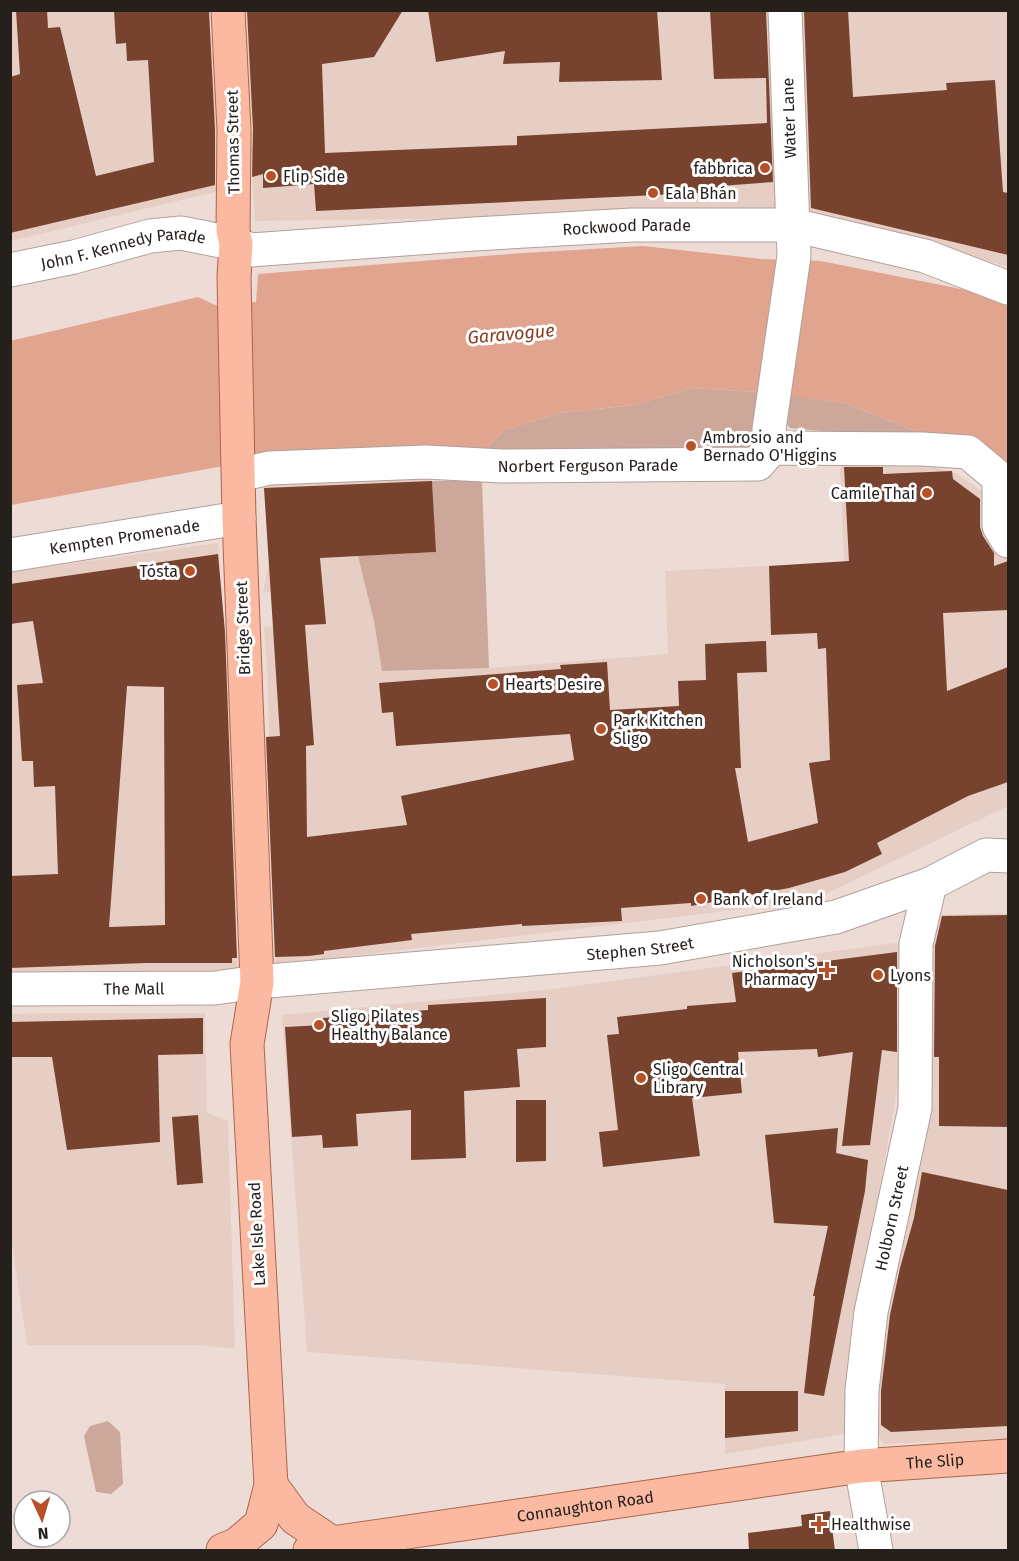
<svg xmlns="http://www.w3.org/2000/svg" width="1019" height="1561" font-family="'Fira Sans',sans-serif">
	<style>
		.built { fill: #e7cec4 }
		.green { fill: #cda89a }
		.water { fill: #e1a58f }
		.building { fill: #77432f; fill-rule: evenodd }
		.lines { fill: none; stroke-linecap: round; stroke-linejoin: round }
		.minor-casing { stroke: #b0a09a; stroke-width: 35 }
		.major-casing { stroke: #ad6549; stroke-width: 35 }
		.minor { stroke: #fff; stroke-width: 33 }
		.major { stroke: #fab9a0; stroke-width: 33 }
		.poi-dot { fill: #b85127; stroke: #fff; stroke-width: 2 }
		.labels { text-anchor: middle; dominant-baseline: central; stroke-width: 6; stroke-linejoin: round; paint-order: stroke }
		.street-label { font-size: 16px; fill: #26201d; stroke: #fff }
		.poi-label { font-size: 16px; fill: #26201d; stroke: #fff; text-anchor: start }
		.water-label { font-size: 18px; font-style: italic; fill: #863d20; stroke: #fff }
	</style>
	<rect width="100%" height="100%" fill="#eddcd6"/>
	<g class="built">
		<path d="M10,11h198l19,178 -216,52z"/>
		<path d="M242,11h533l13,203 -533,7z"/>
		<path d="M785,11h223v256l-91,-28 -119,-25z"/>
		<path d="M895,457l61,16 35,25 3,52 14,3v253l-197,95 -535,64 -9,-300 -3,-38 10,-1 -1,-34h-10l6,-30 -5,-78 167,-10 5,78 -62,69 8,50 107,-3 179,-14 -3,-83 179,-9 -4,-93 4,-6z"/>
		<path d="M218,543l17,232 2,200 -226,2 -1,-405z"/>
		<path d="M1008,913v526l-124,5 -12,-18 59,-511z"/>
		<path d="M902,942l7,53 -14,108 -33,184 -18,147 -119,20v-70l-418,-32 -25,-337 271,-26z"/>
		<path d="M46,1013h159l2,100 21,8 7,228 -36,-4h-172l-17,-114v-217z"/>
	</g>
	<g class="green">
		<path d="M694,388l65,4 -4,57 -271,2 20,-21 56,-17 73,-8z"/>
		<path d="M781,394l64,9 83,33 -31,2 -107,-10 -9,-11z"/>
		<path d="M432,481h50l7,187 -107,3 -8,-50 -16,-65 77,-4z"/>
		<path d="M108,1421l12,11 3,52 -12,10 -15,-2 -12,-56 6,-10z"/>
	</g>
	<path class="water" d="M643,246l119,13 59,2 155,31 32,14v159l-13,-13 -29,-13 -38,-3 -83,-33 -86,-11 -65,-4 -61,17 -73,8 -56,17 -20,21 -228,9 -245,45 -1,-164 188,-44 17,8 41,-3 2,-28 264,-21z"/>
	<g class="building">
		<path d="M16,10h31l1,18 12,-1 36,149 58,-14 -6,-102 -21,1 -1,-18 -10,1 -2,-34h95l6,120v55l-205,48v-156l10,-3z"/>
		<path d="M247,10h156l-29,47 -52,7 3,89 192,-8v-9l250,-13 -1,-45 -52,1 -4,-69h56l7,172 -53,4v6l-404,19 -2,-27 -51,4v-14l-11,3 1,-48z"/>
		<path d="M428,10h229l5,70 -103,2 1,-20 -57,2 2,-13 -69,11z"/>
		<path d="M804,10h44l5,87 94,-7 -1,-7 49,-3 8,112 5,1v62l-197,-47z"/>
		<path d="M844,467h39v7l69,-3 1,8 27,20v28l3,9 11,17v13l14,-5v49l-65,3 4,78 61,-24v115l-40,14 -91,47 5,11 -37,18 -56,16 -98,18v-3l-70,5 1,13 -100,5v-2l-111,10 1,6 -88,11v3l-15,2 -34,1 -9,-220 14,-1 -16,-248 168,-7 4,71 -116,6 6,66 -21,1 9,120 -8,1 1,91 100,-12 -6,-29 173,-36 -4,-26 -174,12 -3,-34 -11,1 -3,-30 182,-14 -1,-4 47,-3 3,48 69,-4 -1,-25 28,-1 -1,-36 61,-3 1,31 -30,1 4,95h-6l13,74 70,-19 -9,-60 21,-3 -4,-112 -8,1 -1,-16 -46,2 -2,-69 80,-5z"/>
		<path d="M218,554l7,78 12,326h-5v5h-86l-136,5v-92l48,-2 -3,-88 -21,1 -1,-26h-11l-5,-76 26,-2 -10,-62 -23,3v-40zM127,686l37,1 1,238 -56,2z"/>
		<path d="M1008,915v212l-69,-1v-69h-5l1,-111 7,-30z"/>
		<path d="M897,952v100l-15,-2 -12,95 -28,1 11,-94 -35,5 -1,-8 -79,3 4,41 -50,5 8,58 -97,11 -4,-35 19,-2 -11,-95 12,-1 -2,-17 70,-8v-3l49,-4 -4,-29z"/>
		<path d="M546,998v49l-29,2 3,38 -56,4 2,67 -55,2v-50l-55,4 2,32 -35,2 -1,-13 -30,2 -7,-110 38,-2v-7l105,-8v-5z"/>
		<path d="M203,1018v36l-45,1 2,87 -93,8 -15,-93h-42v-35z"/>
		<path d="M516,1100h30v61l-30,1z"/>
		<path d="M198,1115l5,68 -26,2 -5,-68z"/>
		<path d="M838,1128l-2,25 32,7 -3,31 -41,205 -20,-3 11,-97h-2l15,-70 -54,-3 -9,-88z"/>
		<path d="M922,1172l86,18v236l-117,6 -10,-7v-34l9,-76 10,-47 14,-50z"/>
		<path d="M725,1391h73v40l-73,7z"/>
		<path d="M830,1511l5,40h-86l-1,-18 54,-7 -1,-11z"/>
	</g>
	<g class="lines">
		<defs>
			<g id="minor">
				<path id="s1" d="M10,270l64,-13 76,-21 31,-3 55,11 15,6 223,-16 158,-9h161l132,31 83,32"/>
				<path d="M772,448l-3,-19 25,-173 -9,-246"/>
				<path id="s2" d="M239,475l30,-7 157,-6 76,4 256,-2 14,-16 150,1 46,3 31,26v48l9,15"/>
				<path id="s3" d="M10,555l229,-37"/>
				<path id="s4" d="M10,989l205,-1 42,-6 403,-34 176,-31 94,-33 56,-29 22,1"/>
				<path id="s5" d="M876,1550l-15,-84 1,-76 9,-78 44,-204 1,-164 14,-60"/>
			</g>
			<g id="major">
				<path d="M271,1485l24,33 37,25"/>
				<path d="M223,1550l13,-5 25,-21 10,-39 -24,-441 10,-62 -18,-464 -5,-241 2,-33 -3,-13 1,-101 -6,-120"/>
				<path id="s6" d="M310,1550l22,-7 529,-77 147,-10"/>
			</g>
		</defs>
		<use href="#minor" class="minor-casing"/>
		<use href="#major" class="major-casing"/>
		<use href="#minor" class="minor"/>
		<use href="#major" class="major"/>
	</g>
	<g class="poi-dot">
		<circle cx="765" cy="168" r="6"/>
		<circle cx="271" cy="176" r="6"/>
		<circle cx="653" cy="193" r="6"/>
		<circle cx="691" cy="446" r="6"/>
		<circle cx="927" cy="493" r="6"/>
		<circle cx="190" cy="571" r="6"/>
		<circle cx="493" cy="684" r="6"/>
		<circle cx="601" cy="729" r="6"/>
		<circle cx="701" cy="899" r="6"/>
		<path d="M824 961h6v6h6v6h-6v6h-6v-6h-6v-6h6z"/>
		<circle cx="878" cy="975" r="6"/>
		<circle cx="319" cy="1025" r="6"/>
		<circle cx="641" cy="1078" r="6"/>
		<path d="M816 1515h6v6h6v6h-6v6h-6v-6h-6v-6h6z"/>
	</g>
	<g class="labels">
		<g class="street-label">
			<text transform="translate(789 118) rotate(-92)">Water Lane</text>
			<text transform="translate(233 142) rotate(-91)">Thomas Street</text>
			<text stroke="none"><textPath href="#s1" startOffset="624">Rockwood Parade</textPath></text>
			<text stroke="none"><textPath href="#s1" startOffset="116">John F. Kennedy Parade</textPath></text>
			<text stroke="none"><textPath href="#s2" startOffset="350">Norbert Ferguson Parade</textPath></text>
			<text stroke="none"><textPath href="#s3" startOffset="116">Kempten Promenade</textPath></text>
			<text transform="translate(243 628) rotate(-92)">Bridge Street</text>
			<text stroke="none"><textPath href="#s4" startOffset="632">Stephen Street</textPath></text>
			<text stroke="none"><textPath href="#s4" startOffset="124">The Mall</textPath></text>
			<text stroke="none"><textPath href="#s5" startOffset="336">Holborn Street</textPath></text>
			<text transform="translate(257 1234) rotate(-93)">Lake Isle Road</text>
			<text stroke="none"><textPath href="#s6" startOffset="632">The Slip</textPath></text>
			<text stroke="none"><textPath href="#s6" startOffset="279">Connaughton Road</textPath></text>
		</g>
		<g class="poi-label">
			<text x="753" y="168" text-anchor="end">fabbrica</text>
			<text x="283" y="176">Flip Side</text>
			<text x="665" y="193">Eala Bhán</text>
			<text x="703" y="437">Ambrosio and<tspan x="703" dy="18">Bernado O'Higgins</tspan></text>
			<text x="915" y="493" text-anchor="end">Camile Thai</text>
			<text x="178" y="571" text-anchor="end">Tósta</text>
			<text x="505" y="684">Hearts Desire</text>
			<text x="613" y="720">Park Kitchen<tspan x="613" dy="18">Sligo</tspan></text>
			<text x="713" y="899">Bank of Ireland</text>
			<text x="815" y="961" text-anchor="end">Nicholson's<tspan x="815" dy="18">Pharmacy</tspan></text>
			<text x="890" y="975">Lyons</text>
			<text x="331" y="1016">Sligo Pilates<tspan x="331" dy="18">Healthy Balance</tspan></text>
			<text x="653" y="1069">Sligo Central<tspan x="653" dy="18">Library</tspan></text>
			<text x="831" y="1524">Healthwise</text>
		</g>
		<g class="water-label">
			<text transform="translate(511 334) rotate(-5)">Garavogue</text>
		</g>
	</g>
	<rect width="1019" height="1561" fill="none" stroke="#26201d" stroke-width="24"/>
	<g transform="translate(42 1519) rotate(176)"><circle r="28" fill="#ffffff" stroke="#a8a6a5" stroke-width="1.5"/>
	<path d="M0-4.5L10 22L0 15L-10 22Z" fill="#b85127"/>
	<text y="-9" font-size="16" font-weight="bold" text-anchor="middle" fill="#26201d">N</text>
	</g>
</svg>
